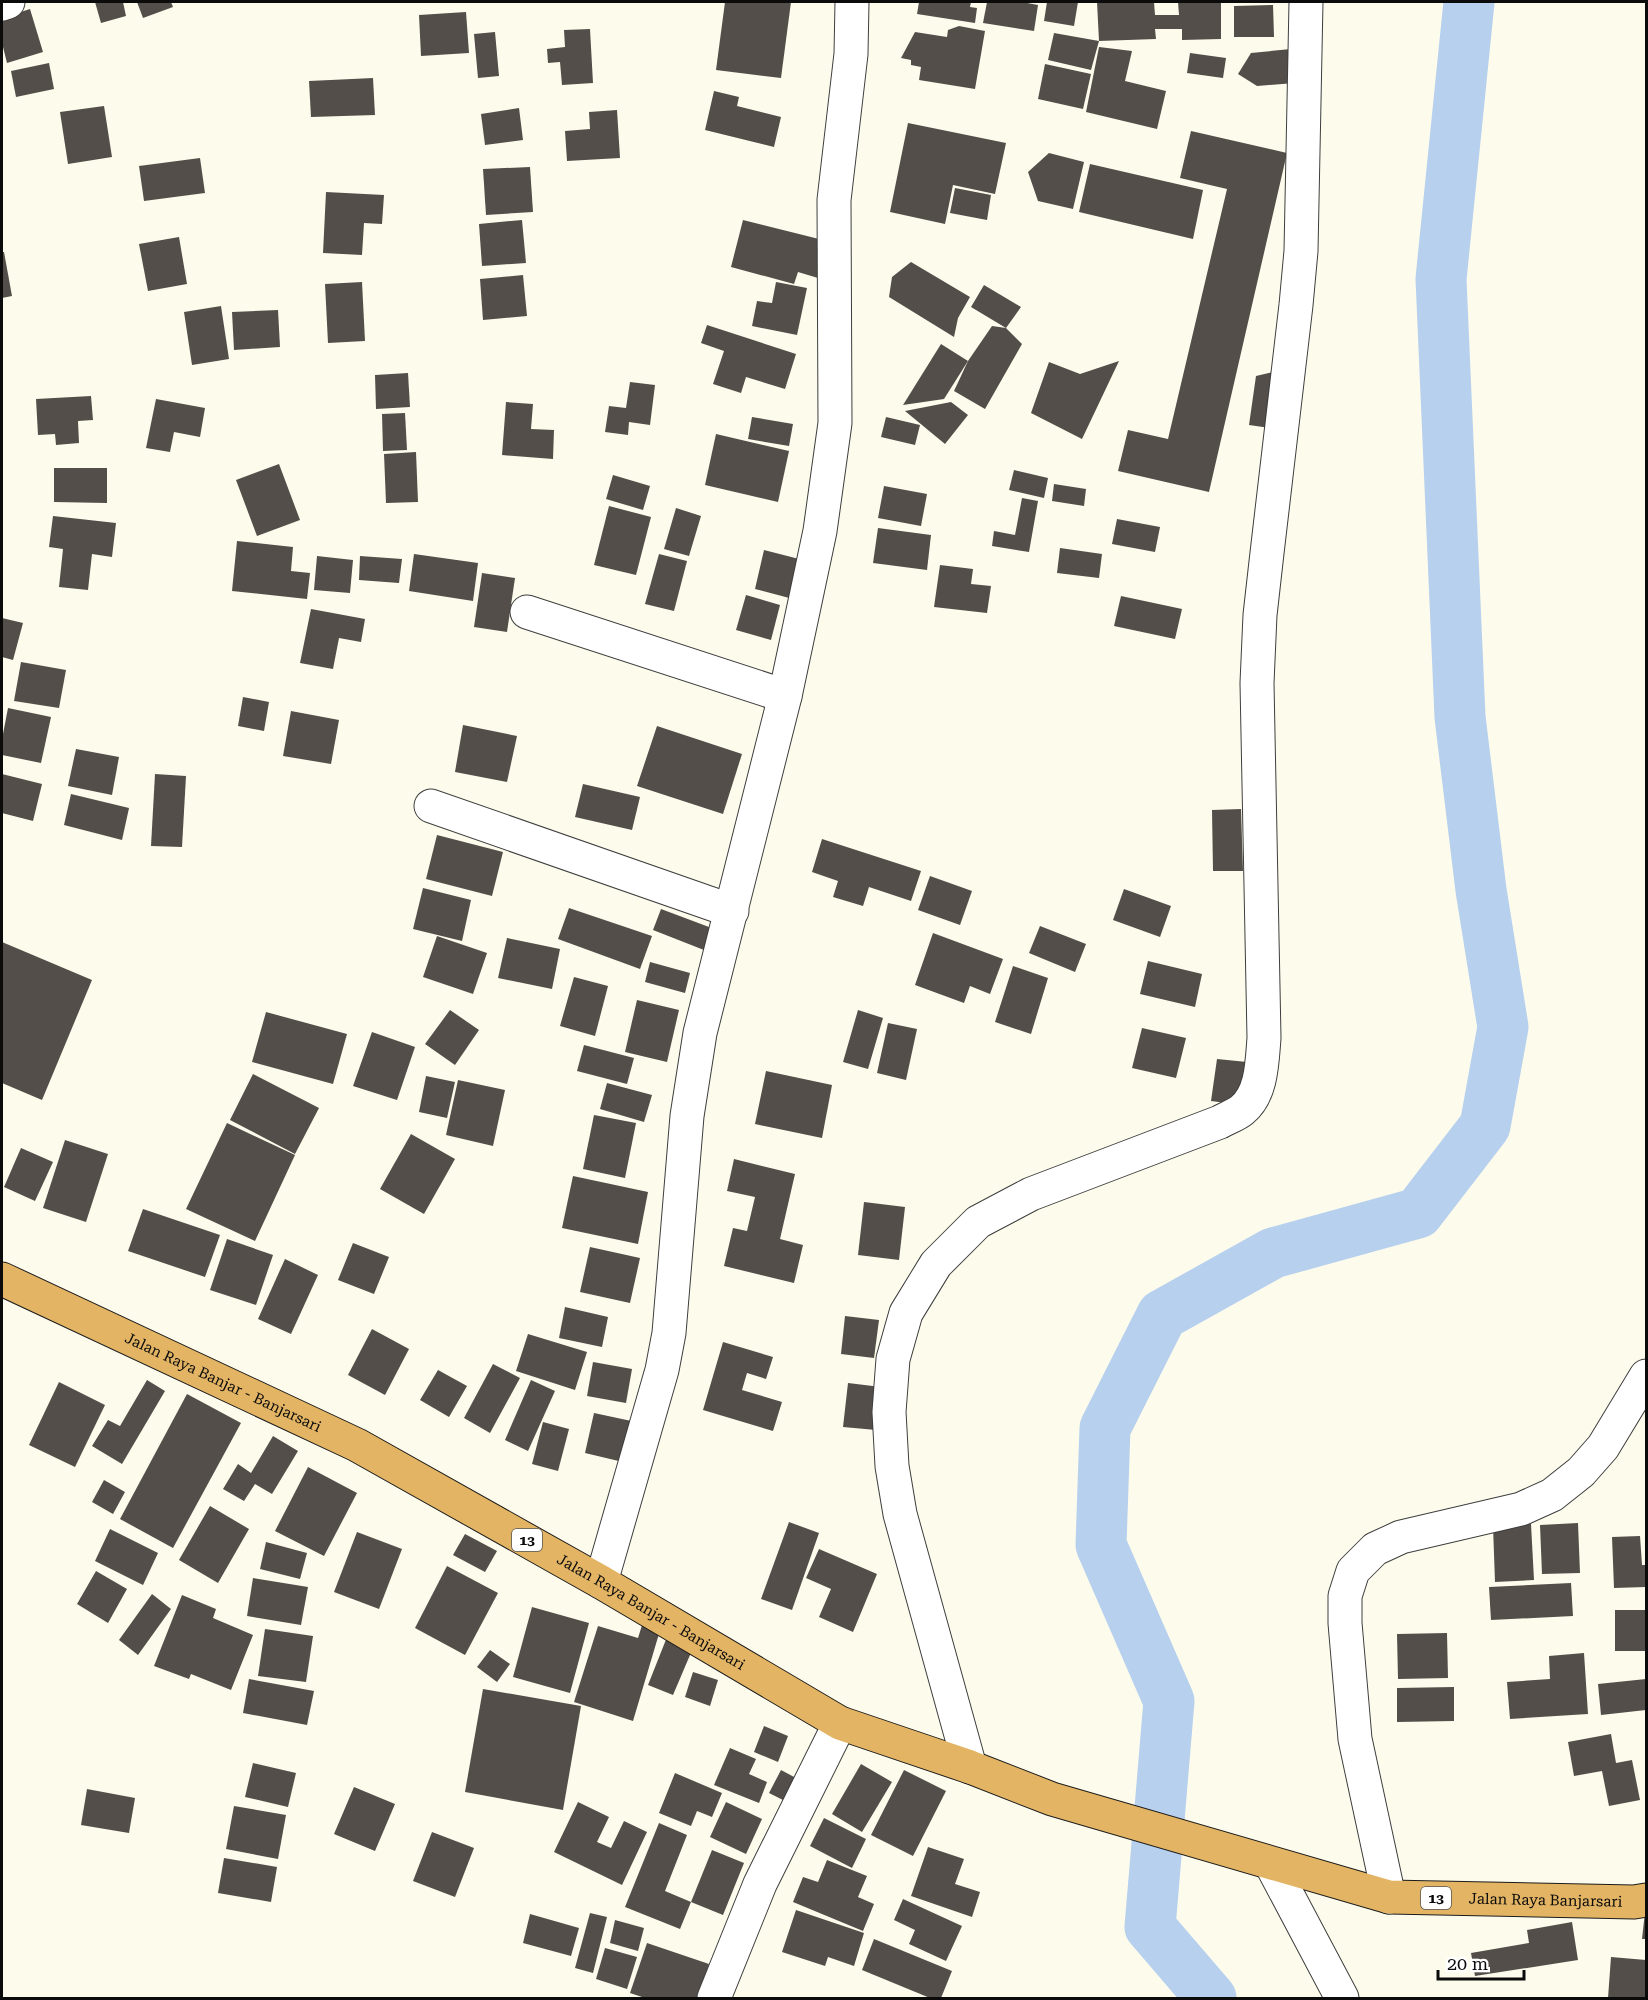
<svg xmlns="http://www.w3.org/2000/svg" width="1648" height="2000" font-family="'Roboto Serif',serif">
	<style>
		.lines { fill: none; stroke-linecap: round; stroke-linejoin: round }
		.river { stroke: #b7d0ee; stroke-width: 51 }
		.building { fill: #534e49 }
		.minor-casing { stroke: #3e3e3e; stroke-width: 35 }
		.highway-casing { stroke: #1c1c1c; stroke-width: 35 }
		.minor { stroke: #fff; stroke-width: 33 }
		.highway { stroke: #e2b464; stroke-width: 33 }
		.labels { text-anchor: middle; dominant-baseline: central; stroke-width: 6; stroke-linejoin: round; paint-order: stroke }
		.shield { fill: #fff; stroke: #545454; stroke-width: 1.5 }
		.shield-label { font-size: 14px; font-weight: bold; fill: #0b0b0b }
		.street-label { font-size: 15px; fill: #0b0b0b; stroke: #fff }
	</style>
	<rect width="100%" height="100%" fill="#fdfcec"/>
	<g class="lines">
		<path class="river" d="M1211,1998l-61,-71 19,-226 -68,-156 4,-117 57,-113 111,-62 145,-40 67,-87 18,-99 -22,-137 -21,-173 -19,-438 28,-277"/>
	</g>
	<g class="building">
		<path d="M95,2h28l3,14 -25,7z"/>
		<path d="M137,2h34l2,5 -30,11z"/>
		<path d="M725,2h66l-10,76 -65,-8z"/>
		<path d="M919,2h52l-1,5 7,1 -2,15 -58,-9z"/>
		<path d="M987,2h35l16,3 -4,26 -51,-8z"/>
		<path d="M1047,2h31l-4,24 -30,-5z"/>
		<path d="M1097,2h57l1,13h24l-1,-13h43v37l-39,1v-11h-27l1,10 -57,2z"/>
		<path d="M1273,5l1,32h-40v-31z"/>
		<path d="M30,9l13,43 -36,11 -5,-20v-25z"/>
		<path d="M466,12l3,41 -48,3 -2,-41z"/>
		<path d="M959,26l26,5 -10,58 -56,-9 2,-13 -10,-2v-5l-10,-2 14,-26 32,5 1,-7z"/>
		<path d="M590,29l3,54 -31,2 -2,-23 -12,1 -1,-14 18,-2 -1,-17z"/>
		<path d="M495,32l4,44 -21,2 -4,-44z"/>
		<path d="M1054,33l45,8 -8,29 -43,-10z"/>
		<path d="M1099,47l33,4 -7,30 41,10 -9,38 -71,-17z"/>
		<path d="M1291,49l4,34 -38,3 -19,-12 13,-21z"/>
		<path d="M1190,53l36,5 -3,20 -36,-5z"/>
		<path d="M49,63l5,26 -38,8 -5,-26z"/>
		<path d="M1045,64l46,10 -8,35 -45,-10z"/>
		<path d="M373,78l2,37 -64,2 -2,-36z"/>
		<path d="M714,91l25,6 -2,9 44,11 -7,30 -69,-17z"/>
		<path d="M104,106l8,51 -44,7 -8,-52z"/>
		<path d="M519,108l4,32 -38,5 -4,-31z"/>
		<path d="M617,110l3,48 -53,3 -2,-30 25,-2 -1,-17z"/>
		<path d="M908,123l98,20 -11,51 -42,-9 -8,39 -55,-12z"/>
		<path d="M1191,131l96,22 -78,339 -91,-21 10,-41 40,9 59,-250 -47,-11z"/>
		<path d="M1049,153l35,9 -11,47 -35,-8 -10,-29z"/>
		<path d="M200,158l5,35 -61,8 -5,-35z"/>
		<path d="M1090,164l113,26 -10,49 -114,-27z"/>
		<path d="M530,167l3,45 -47,3 -3,-46z"/>
		<path d="M955,188l36,7 -4,25 -37,-7z"/>
		<path d="M326,192l58,3 -2,29 -18,-1 -2,32 -39,-2z"/>
		<path d="M522,220l4,43 -44,3 -3,-42z"/>
		<path d="M743,220l84,21 -9,37 -20,-6 -4,12 -63,-17z"/>
		<path d="M179,237l8,47 -39,7 -9,-47z"/>
		<path d="M2,252h2l8,44 -10,2z"/>
		<path d="M911,262l59,35 -12,21 -4,19 -65,-40 3,-20z"/>
		<path d="M523,275l4,41 -44,4 -3,-41z"/>
		<path d="M362,282l3,59 -37,2 -3,-59z"/>
		<path d="M776,282l31,6 -10,47 -45,-9 5,-25 15,2z"/>
		<path d="M984,285l37,22 -15,21 16,16 -37,65 -31,-18 14,-30 24,-35 14,2 -35,-21z"/>
		<path d="M221,306l8,53 -37,6 -8,-53z"/>
		<path d="M278,310l2,37 -46,3 -2,-38z"/>
		<path d="M707,325l89,29 -11,35 -39,-12 -5,16 -28,-9 11,-33 -23,-8z"/>
		<path d="M941,344l27,17 -24,38 -41,6z"/>
		<path d="M1119,361l-37,78 -51,-26 18,-51 31,12z"/>
		<path d="M1278,371l-8,57 -21,-3 7,-49z"/>
		<path d="M408,373l2,34 -34,2 -1,-34z"/>
		<path d="M630,382l25,3 -5,40 -21,-3 -1,13 -23,-3 4,-26 17,2z"/>
		<path d="M91,396l2,24 -15,1 1,22 -23,2 -1,-11 -17,1 -2,-36z"/>
		<path d="M156,399l49,9 -5,29 -26,-5 -4,20 -24,-4z"/>
		<path d="M506,402l27,2 -2,25 23,1 -1,29 -51,-4z"/>
		<path d="M951,402l17,13 -23,29 -40,-33z"/>
		<path d="M405,413l2,37 -24,1 -1,-37z"/>
		<path d="M752,417l41,7 -4,22 -41,-7z"/>
		<path d="M886,417l34,8 -5,20 -34,-8z"/>
		<path d="M716,434l73,17 -11,51 -73,-17z"/>
		<path d="M416,452l2,50 -32,1 -2,-49z"/>
		<path d="M279,464l21,56 -43,16 -21,-56z"/>
		<path d="M54,468h53v35l-53,-1z"/>
		<path d="M1014,470l34,8 -4,20 -35,-8z"/>
		<path d="M613,475l37,11 -7,24 -37,-11z"/>
		<path d="M1054,484l32,5 -2,17 -32,-5z"/>
		<path d="M884,486l43,8 -6,32 -43,-8z"/>
		<path d="M1022,498l16,3 -9,51 -37,-6 2,-15 21,4z"/>
		<path d="M609,506l42,11 -15,58 -42,-10z"/>
		<path d="M676,508l25,8 -12,40 -25,-7z"/>
		<path d="M53,516l63,7 -4,34 -20,-3 -4,36 -29,-3 4,-38 -14,-2z"/>
		<path d="M1117,519l43,8 -5,25 -43,-8z"/>
		<path d="M878,528l53,7 -4,35 -54,-7z"/>
		<path d="M237,541l56,6 -2,24 19,2 -3,26 -75,-8z"/>
		<path d="M1060,548l42,6 -3,24 -42,-5z"/>
		<path d="M764,550l39,10 -10,39 -38,-10z"/>
		<path d="M414,554l64,9 -5,38 -64,-10z"/>
		<path d="M659,554l28,7 -13,50 -29,-7z"/>
		<path d="M317,556l36,4 -3,33 -36,-3z"/>
		<path d="M360,556l42,3 -3,24 -40,-3z"/>
		<path d="M940,565l33,4 -2,15 20,2 -4,27 -53,-6z"/>
		<path d="M482,573l33,5 -8,54 -33,-5z"/>
		<path d="M746,595l34,10 -9,35 -35,-10z"/>
		<path d="M1121,596l61,13 -7,30 -61,-13z"/>
		<path d="M311,609l54,10 -4,23 -22,-4 -6,31 -33,-6z"/>
		<path d="M2,618l21,5 -10,37 -11,-3z"/>
		<path d="M21,662l45,8 -7,38 -45,-7z"/>
		<path d="M243,697l26,5 -5,29 -26,-5z"/>
		<path d="M8,708l43,9 -10,46 -39,-8v-16z"/>
		<path d="M291,711l48,9 -8,44 -48,-8z"/>
		<path d="M463,725l54,11 -10,46 -52,-10z"/>
		<path d="M657,726l85,28 -19,60 -86,-28z"/>
		<path d="M76,749l43,8 -7,38 -44,-9z"/>
		<path d="M2,774l40,10 -9,37 -31,-8z"/>
		<path d="M155,774l31,2 -4,71 -31,-1z"/>
		<path d="M583,784l57,13 -8,33 -57,-13z"/>
		<path d="M71,794l58,14 -7,32 -58,-15z"/>
		<path d="M1241,809l2,62h-30l-1,-61z"/>
		<path d="M437,835l66,17 -11,44 -66,-17z"/>
		<path d="M822,839l99,32 -10,30 -42,-14 -6,19 -30,-9 5,-16 -26,-9z"/>
		<path d="M930,876l42,15 -12,34 -42,-15z"/>
		<path d="M423,888l48,12 -9,41 -49,-12z"/>
		<path d="M1124,889l47,17 -11,31 -47,-17z"/>
		<path d="M569,908l83,28 -12,33 -82,-30z"/>
		<path d="M661,909l56,21 -8,22 -56,-22z"/>
		<path d="M1040,926l46,18 -11,28 -46,-19z"/>
		<path d="M933,933l70,26 -13,35 -20,-8 -6,17 -49,-18z"/>
		<path d="M437,936l50,17 -14,41 -50,-17z"/>
		<path d="M507,938l53,11 -8,40 -54,-11z"/>
		<path d="M2,942l90,38 -50,120 -40,-17z"/>
		<path d="M1148,961l54,13 -7,33 -55,-13z"/>
		<path d="M650,962l40,11 -5,20 -40,-11z"/>
		<path d="M1013,966l35,12 -17,56 -36,-12z"/>
		<path d="M574,977l34,9 -13,50 -35,-10z"/>
		<path d="M637,1000l42,10 -12,52 -42,-10z"/>
		<path d="M450,1010l29,20 -24,35 -30,-21z"/>
		<path d="M858,1010l25,8 -15,51 -25,-7z"/>
		<path d="M266,1012l81,22 -14,50 -81,-22z"/>
		<path d="M888,1023l29,6 -11,51 -29,-7z"/>
		<path d="M1142,1028l44,10 -10,40 -44,-10z"/>
		<path d="M372,1032l43,15 -18,53 -44,-14z"/>
		<path d="M584,1045l50,13 -7,26 -50,-13z"/>
		<path d="M1217,1059l30,3 -5,43 -31,-4z"/>
		<path d="M766,1071l66,14 -10,53 -67,-14z"/>
		<path d="M253,1074l66,34 -24,46 -65,-34z"/>
		<path d="M426,1076l29,6 -8,36 -28,-6z"/>
		<path d="M458,1080l47,10 -12,56 -47,-11z"/>
		<path d="M607,1083l45,12 -8,27 -44,-13z"/>
		<path d="M594,1115l42,8 -11,55 -42,-9z"/>
		<path d="M227,1123l68,32 -40,86 -69,-32z"/>
		<path d="M411,1134l44,25 -31,55 -44,-25z"/>
		<path d="M65,1140l43,14 -22,68 -43,-14z"/>
		<path d="M21,1148l32,14 -18,39 -31,-14z"/>
		<path d="M734,1159l61,15 -15,65 23,6 -9,38 -70,-17 9,-38 14,3 8,-34 -28,-6z"/>
		<path d="M573,1176l75,16 -10,52 -76,-16z"/>
		<path d="M864,1202l41,5 -6,53 -41,-5z"/>
		<path d="M143,1209l77,26 -15,42 -77,-26z"/>
		<path d="M227,1239l46,16 -17,50 -46,-15z"/>
		<path d="M353,1243l36,14 -15,37 -36,-14z"/>
		<path d="M590,1247l50,11 -10,45 -50,-11z"/>
		<path d="M285,1259l33,16 -27,59 -33,-15z"/>
		<path d="M565,1307l43,10 -6,30 -43,-9z"/>
		<path d="M845,1316l34,4 -5,38 -33,-4z"/>
		<path d="M372,1329l37,20 -24,46 -37,-20z"/>
		<path d="M528,1334l59,18 -12,38 -59,-19z"/>
		<path d="M723,1342l50,15 -7,22 -19,-6 -5,17 40,12 -9,29 -70,-21z"/>
		<path d="M593,1362l39,7 -6,34 -39,-7z"/>
		<path d="M493,1364l27,14 -30,55 -26,-15z"/>
		<path d="M438,1370l29,16 -18,31 -29,-17z"/>
		<path d="M147,1380l18,11 -43,73 -30,-18 16,-26 12,6z"/>
		<path d="M531,1380l24,11 -27,60 -23,-11z"/>
		<path d="M59,1382l46,23 -30,62 -46,-22z"/>
		<path d="M848,1383l33,4 -5,43 -33,-3z"/>
		<path d="M187,1394l54,29 -68,125 -53,-29z"/>
		<path d="M594,1413l42,9 -9,41 -42,-10z"/>
		<path d="M543,1422l26,7 -11,42 -26,-7z"/>
		<path d="M273,1436l25,15 -26,43 -17,-10 -11,17 -21,-12 15,-25 13,9z"/>
		<path d="M308,1467l49,26 -33,63 -49,-25z"/>
		<path d="M104,1480l21,12 -12,22 -21,-12z"/>
		<path d="M210,1506l39,23 -31,54 -39,-23z"/>
		<path d="M789,1522l30,11 -27,77 -31,-11z"/>
		<path d="M1578,1523l2,50 -38,1 -2,-49z"/>
		<path d="M1531,1524l3,56 -39,2 -2,-56z"/>
		<path d="M110,1529l48,24 -15,32 -48,-24z"/>
		<path d="M357,1532l45,17 -23,60 -45,-17z"/>
		<path d="M465,1534l32,17 -12,21 -32,-17z"/>
		<path d="M1640,1536l2,29h4v22l-32,1 -2,-51z"/>
		<path d="M266,1542l41,11 -7,26 -40,-10z"/>
		<path d="M819,1549l58,25 -24,58 -34,-15 12,-28 -25,-11z"/>
		<path d="M447,1566l51,27 -33,62 -50,-27z"/>
		<path d="M96,1571l31,18 -19,34 -31,-19z"/>
		<path d="M253,1578l55,9 -7,38 -54,-9z"/>
		<path d="M1571,1583l2,33 -82,4 -2,-33z"/>
		<path d="M152,1594l19,15 -33,46 -19,-15z"/>
		<path d="M182,1595l34,14 -3,9 40,17 -22,55 -40,-16 -2,5 -35,-13z"/>
		<path d="M532,1607l57,16 -19,70 -57,-16z"/>
		<rect x="1615" y="1610" width="31" height="41"/>
		<path d="M643,1622l18,5 -28,94 -59,-19 24,-76 40,12z"/>
		<path d="M265,1629l48,7 -7,46 -48,-6z"/>
		<path d="M1447,1633l1,45 -50,1 -1,-45z"/>
		<path d="M667,1637l26,11 -20,47 -25,-10z"/>
		<path d="M490,1650l20,14 -13,18 -20,-15z"/>
		<path d="M1584,1653l4,61 -78,5 -3,-37 43,-3 -1,-23z"/>
		<path d="M693,1672l25,8 -8,26 -25,-9z"/>
		<path d="M249,1679l65,12 -7,34 -64,-12z"/>
		<path d="M1646,1679v31l-45,5 -3,-31z"/>
		<path d="M1454,1687v34l-57,1v-34z"/>
		<path d="M483,1689l98,17 -18,104 -98,-18z"/>
		<path d="M764,1726l24,10 -10,26 -24,-10z"/>
		<path d="M1611,1734l5,29 16,-3 8,40 -31,6 -7,-35 -28,5 -6,-34z"/>
		<path d="M730,1748l26,11 -7,15 18,8 -8,21 -45,-18z"/>
		<path d="M253,1763l43,10 -8,34 -43,-10z"/>
		<path d="M861,1764l31,18 -30,50 -30,-18z"/>
		<path d="M781,1770l15,8 -11,23 -16,-8z"/>
		<path d="M904,1770l42,21 -33,65 -42,-21z"/>
		<path d="M675,1773l47,20 -10,24 -15,-6 -6,15 -32,-13z"/>
		<path d="M354,1787l41,17 -20,47 -41,-17z"/>
		<path d="M87,1789l48,9 -6,35 -48,-8z"/>
		<path d="M578,1802l31,15 -12,25 14,6 13,-27 23,11 -25,53 -68,-33z"/>
		<path d="M726,1802l36,17 -16,35 -36,-17z"/>
		<path d="M234,1806l52,9 -8,44 -52,-10z"/>
		<path d="M824,1818l42,21 -14,29 -42,-22z"/>
		<path d="M659,1823l28,12 -22,56 26,11 -11,27 -55,-22z"/>
		<path d="M432,1832l42,16 -19,49 -42,-16z"/>
		<path d="M928,1847l36,12 -9,25 25,8 -8,25 -61,-21z"/>
		<path d="M712,1850l32,13 -21,52 -32,-13z"/>
		<path d="M224,1858l53,9 -6,35 -53,-9z"/>
		<path d="M827,1860l40,16 -9,21 16,7 -11,27 -70,-29 10,-25 15,5z"/>
		<path d="M903,1899l59,27 -16,35 -37,-17 6,-14 -21,-10z"/>
		<path d="M796,1910l68,23 -10,33 -26,-9 -3,9 -43,-14z"/>
		<path d="M1645,1912h1v27h-4z"/>
		<path d="M590,1913l17,4 -14,56 -18,-5z"/>
		<path d="M530,1914l49,14 -8,28 -48,-13z"/>
		<path d="M615,1920l29,8 -6,23 -28,-8z"/>
		<path d="M1572,1922l6,38 -103,16 -4,-23 58,-10 -2,-13z"/>
		<path d="M874,1939l78,32 -11,27h-11l-68,-28z"/>
		<path d="M647,1943l62,21 -11,34h-53l-15,-5z"/>
		<path d="M605,1948l32,9 -10,32 -31,-10z"/>
		<path d="M1611,1957l35,3v38h-38z"/>
	</g>
	<g class="lines">
		<defs>
			<g id="minor">
				<path d="M2,4l6,-2"/>
				<path d="M527,612l258,84"/>
				<path d="M431,806l301,105"/>
				<path d="M601,1582l61,-212 7,-37 18,-217 13,-83 85,-337 35,-165 15,-108 -1,-223 17,-146 1,-52"/>
				<path d="M970,1767l-70,-253 -8,-48 -3,-54 4,-53 13,-46 30,-49 42,-42 53,-28 189,-72c7,-4 16,-7 22,-12 20,-16 20,-48 22,-72l-7,-355 3,-68 7,-62 29,-248 5,-54 5,-249"/>
				<path d="M1271,1864l71,134"/>
				<path d="M1389,1897l-34,-158 -10,-116v-27l8,-25 22,-22 26,-12 120,-28 31,-14 29,-23 22,-25 43,-71"/>
				<path d="M714,1998l46,-114 80,-161"/>
			</g>
			<g id="highway">
				<path id="s1" d="M2,1279l355,166 244,137 239,141 130,44 82,32 337,98 245,5 12,-2"/>
			</g>
		</defs>
		<use href="#minor" class="minor-casing"/>
		<use href="#highway" class="highway-casing"/>
		<use href="#minor" class="minor"/>
		<use href="#highway" class="highway"/>
	</g>
	<g class="labels">
		<g class="shield">
			<rect x="512" y="1529" width="30" height="22" rx="4.5"/>
			<rect x="1421" y="1887" width="30" height="22" rx="4.5"/>
		</g>
		<g class="shield-label">
			<text x="527" y="1540">13</text>
			<text x="1436" y="1898">13</text>
		</g>
		<g class="street-label">
			<text stroke="none"><textPath href="#s1" startOffset="244">Jalan Raya Banjar - Banjarsari</textPath></text>
			<text stroke="none"><textPath href="#s1" startOffset="730">Jalan Raya Banjar - Banjarsari</textPath></text>
			<text stroke="none"><textPath href="#s1" startOffset="1682">Jalan Raya Banjarsari</textPath></text>
		</g>
	</g>
	<rect width="1648" height="2000" fill="none" stroke="#0b0b0b" stroke-width="6"/>
	<path d="M1438 1970v9h86v-9" fill="none" stroke="#0b0b0b" stroke-width="3"/>
	<text x="1447" y="1970" font-size="18" fill="#0b0b0b" stroke="#ffffff" stroke-width="4.5" paint-order="stroke">20 m</text>
</svg>
